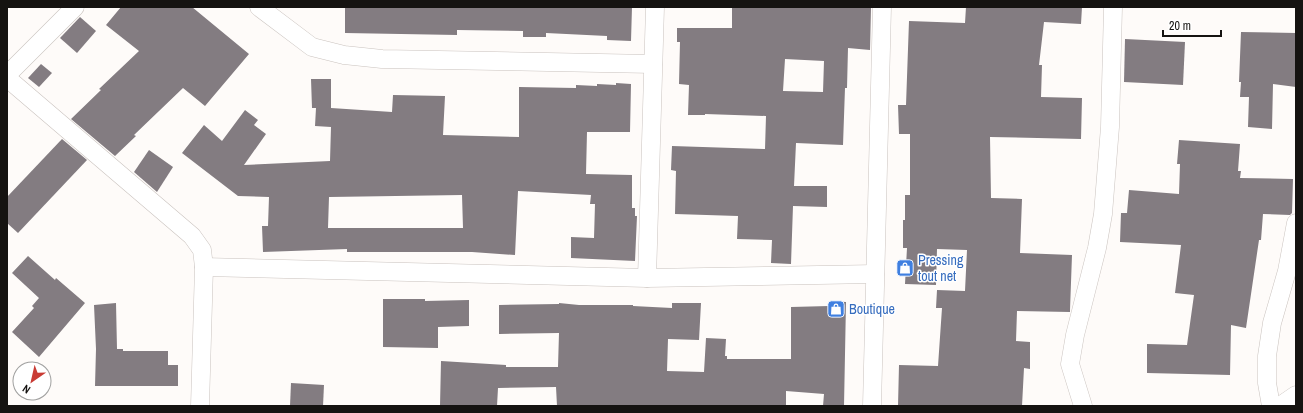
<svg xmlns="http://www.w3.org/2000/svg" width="1303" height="413" font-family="'Archivo Narrow',sans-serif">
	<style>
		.building { fill: #837c81; fill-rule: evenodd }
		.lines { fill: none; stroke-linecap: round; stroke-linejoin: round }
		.minor-casing { stroke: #cac3bf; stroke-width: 19 }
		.minor { stroke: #fff; stroke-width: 18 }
		.labels { text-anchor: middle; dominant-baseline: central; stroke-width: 3; stroke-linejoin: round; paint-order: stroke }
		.shop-label { font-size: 14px; fill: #366cbe; stroke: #fff; text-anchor: start }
	</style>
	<rect width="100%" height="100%" fill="#fefbf9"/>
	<g class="building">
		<path d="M121,7h71l57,47 -44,52 -22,-18 -49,47 2,1 -21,20 -44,-37 30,-29 -2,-1 40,-38 -33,-26z"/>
		<path d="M345,7h287l-1,34 -24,-1v-4l-61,-3v4h-23v-6l-66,-1v5l-112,-2z"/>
		<path d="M732,7l139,1 -1,42 -22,-2 -1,40h-2l-2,57 -47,-2 -2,43h33v21l-34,-1 -2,58 -20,-1 1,-23 -35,-1 1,-23 -63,-2 1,-43 -5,-1 1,-24 93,3 1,-33 -61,-2v1h-17l1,-30 -10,-1 1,-42h-3v-14h55zM785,59l39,2 -1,31 -40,-1z"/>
		<path d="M966,7h116l-1,17 -37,-2 -5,43h3l-1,32 41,1 -1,41 -91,-2 1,61 31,1 -2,54 52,2 -2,55v2l-53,-1 -1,30 14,1v27l-6,-1 -2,38h-124l1,-41 39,1 4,-58h-6l1,-18 28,1 2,-41 -30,-1 -1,36 -31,-1 2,-36h-4v-28h2v-25h5v-61h-11l-1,-29h8l3,-84 56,2z"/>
		<path d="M80,17l16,14 -19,22 -17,-15z"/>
		<path d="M1241,32l55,1v54l-23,-3 -1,45 -24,-2 1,-30h-9l1,-15h-2z"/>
		<path d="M1125,39l60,3 -2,43 -59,-3z"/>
		<path d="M41,64l11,9 -13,14 -11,-9z"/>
		<path d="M311,79h20v29l61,4 1,-17 52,1 -2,39 76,2v-50l57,1v-3l21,1v-2l19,1v-2l15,1 -1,48h-43l-1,42 46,1v33h3v8h2l-2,45 -64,-3v-21l23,1 1,-34h-5l1,-9 -73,-4 -3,64 -43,-3h-125v-3l-84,3 -1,-26h6l1,-29 -31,-1 -56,-43 22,-28 18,16 23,-31 13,10 -4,5 12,9 -22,31 86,-4 1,-34 -16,-1 1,-18h-4zM462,195l1,33h-135l1,-31z"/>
		<path d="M62,139l25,21 -69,73 -11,-10v-26z"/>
		<path d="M1179,140l61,4 -2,27h3l-1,7 53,1 -1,34 -2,2 -27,-1 -2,26h-2l-13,88 -15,-3 -1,50 -83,-2v-29l40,1 7,-50 -19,-2 6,-48 -61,-3 1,-29h6l2,-23 50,4 1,-30h-3z"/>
		<path d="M149,150l24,17 -16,25 -23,-20z"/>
		<path d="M28,256l27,24 1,-2 29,25 -46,54 -27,-25 22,-24 -2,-2 7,-8 -27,-25z"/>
		<path d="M383,299h42v2l44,-1v26l-31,1v21l-55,-1z"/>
		<path d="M829,301l17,1 -2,104h-21l1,-12 -38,-3v15h-229l-1,-19 -58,1 -1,18h-57l1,-45 65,4v2h52l1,-34 -60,1v-29l60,-1v-1l20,2h54v1l39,2v-5h29l-2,37 -31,-1 -1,32 37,1 2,-34 20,1 -1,17h2v3h64v-52l38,-1z"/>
		<path d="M116,303l1,46h6v2h45v14h10v21h-83l1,-37 -2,-44z"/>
		<path d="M291,383l33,2 -1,21h-33z"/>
	</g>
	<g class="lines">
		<defs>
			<g id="minor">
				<path d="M259,7l53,40 32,8 38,4 271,5"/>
				<path d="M7,75l68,-68"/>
				<path d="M7,78l185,158 10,14 2,17 -4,139"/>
				<path d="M204,267l443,11 228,-4"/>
				<path d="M647,278l8,-271"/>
				<path d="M872,406l10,-399"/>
				<path d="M1083,406l-13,-42 5,-29 22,-87 6,-34 7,-87 3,-120"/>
				<path d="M1271,406l-4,-23v-27l5,-33 15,-52 9,-48"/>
				<path d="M1280,406l16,-11"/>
			</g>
		</defs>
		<use href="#minor" class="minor-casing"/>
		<use href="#minor" class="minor"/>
	</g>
	<defs>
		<symbol id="shop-square" viewBox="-11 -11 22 22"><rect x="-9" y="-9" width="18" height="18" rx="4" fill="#3f7fe0" stroke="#fff"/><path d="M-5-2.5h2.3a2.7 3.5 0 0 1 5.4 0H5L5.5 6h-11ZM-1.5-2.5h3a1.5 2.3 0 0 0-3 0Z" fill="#fff"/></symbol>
	</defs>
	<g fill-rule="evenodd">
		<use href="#shop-square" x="895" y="258" width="20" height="20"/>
		<use href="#shop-square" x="826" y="299" width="20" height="20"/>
	</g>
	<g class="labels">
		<g class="shop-label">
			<text x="918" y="260">Pressing<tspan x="918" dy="16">tout net</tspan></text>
			<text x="849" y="309">Boutique</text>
		</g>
	</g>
	<rect width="1303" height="413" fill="none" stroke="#151311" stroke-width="16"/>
	<g transform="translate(32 381) rotate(214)"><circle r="19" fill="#ffffff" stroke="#a1a1a0"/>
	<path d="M0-3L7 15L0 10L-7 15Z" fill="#c93b34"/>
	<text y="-6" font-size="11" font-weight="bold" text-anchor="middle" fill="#151311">N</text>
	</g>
	<path d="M1163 30v6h58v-6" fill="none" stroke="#151311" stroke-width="2"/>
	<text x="1169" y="30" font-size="12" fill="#151311" stroke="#ffffff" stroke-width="3" paint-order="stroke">20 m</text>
</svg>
